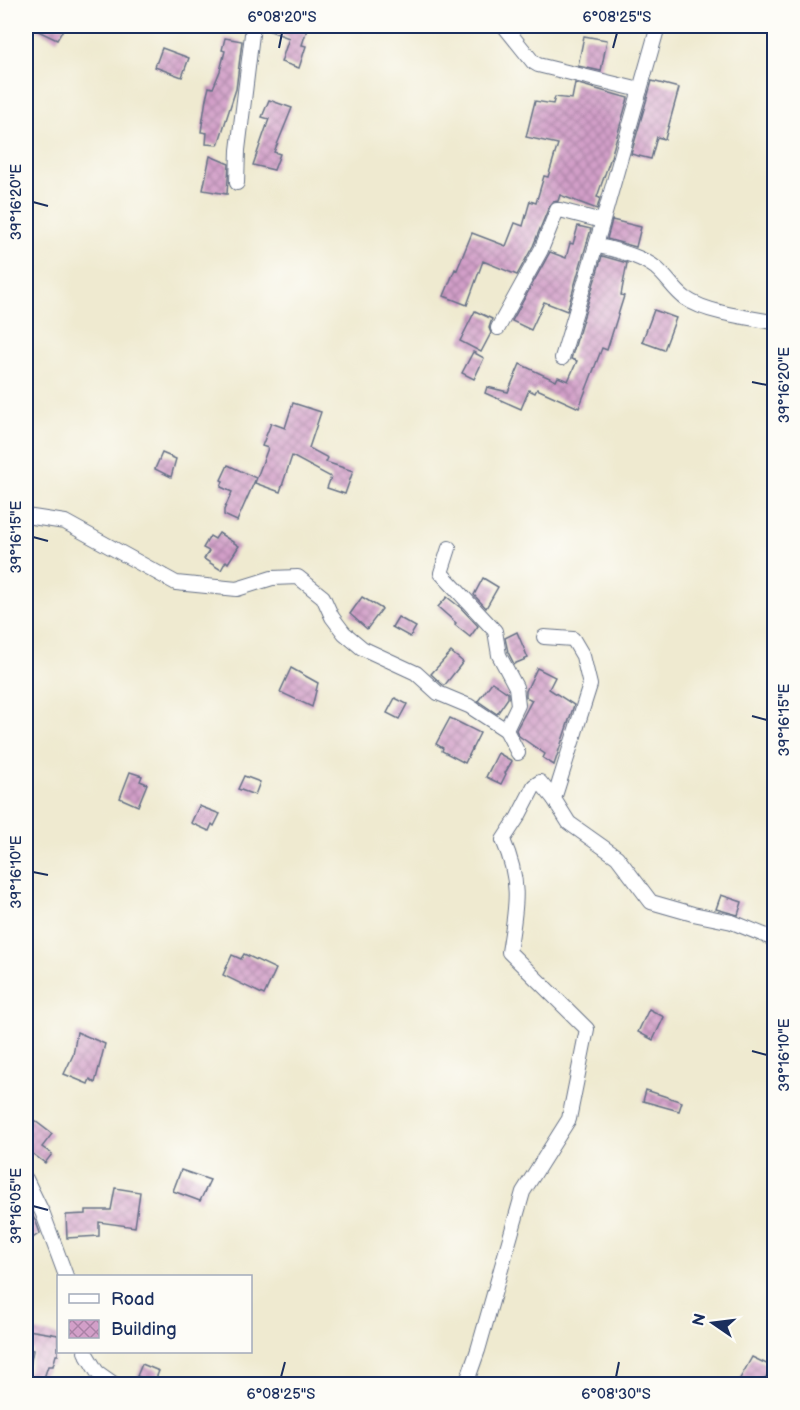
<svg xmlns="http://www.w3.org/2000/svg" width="800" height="1410" font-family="'Balsamiq Sans',sans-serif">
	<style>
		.building { fill: url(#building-cross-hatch) }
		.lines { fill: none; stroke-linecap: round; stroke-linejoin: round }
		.minor-casing { stroke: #657086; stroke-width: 16 }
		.minor { stroke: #fff; stroke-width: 14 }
		.ticks { fill: none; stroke: #1b2f5e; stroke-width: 2 }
		.neatline { fill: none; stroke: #1b2f5e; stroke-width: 2 }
		.ticks-label { font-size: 15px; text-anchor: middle; fill: #1b2f5e }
	</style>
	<defs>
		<pattern id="building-cross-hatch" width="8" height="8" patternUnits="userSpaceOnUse" patternTransform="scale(1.5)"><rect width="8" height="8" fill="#d29fc8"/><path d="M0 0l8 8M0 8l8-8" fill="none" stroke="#aa82a6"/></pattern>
	</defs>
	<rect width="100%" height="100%" fill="#fdfcf7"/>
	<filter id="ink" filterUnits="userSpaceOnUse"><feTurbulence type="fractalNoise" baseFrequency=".0167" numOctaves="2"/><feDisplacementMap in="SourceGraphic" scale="12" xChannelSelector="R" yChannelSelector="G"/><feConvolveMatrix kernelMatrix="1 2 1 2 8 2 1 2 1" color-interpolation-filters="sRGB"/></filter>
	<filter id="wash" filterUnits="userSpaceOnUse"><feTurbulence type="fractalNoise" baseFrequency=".008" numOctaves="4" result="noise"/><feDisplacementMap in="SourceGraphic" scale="24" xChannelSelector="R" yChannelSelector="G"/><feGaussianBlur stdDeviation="1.35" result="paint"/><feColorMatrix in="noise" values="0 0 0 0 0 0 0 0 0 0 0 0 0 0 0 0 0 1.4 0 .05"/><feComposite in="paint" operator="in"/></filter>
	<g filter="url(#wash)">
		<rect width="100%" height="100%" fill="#efead0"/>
		<g id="blocks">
			<g class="building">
				<path d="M28,26h37l-8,14z"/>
				<path d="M262,26h46l-6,19 4,1 -7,22 -18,-6 8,-24 -27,-10z"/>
				<path d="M584,36l23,4 -6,31 -23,-5z"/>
				<path d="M225,38l17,3 -6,48 -18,56 -12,-1 1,-11 -6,-1 5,-33 3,-12 4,1 7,-17 5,-20 -3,-1z"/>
				<path d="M162,48l27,10 -7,19 -27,-10z"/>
				<path d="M652,81l27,7 -14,51 -8,-2 -6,22 -20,-5z"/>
				<path d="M575,83l53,15 -17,59 -14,40 3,1 -3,11 -37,-14 -2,6 -5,1 -4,5 -16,39 -16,29 -34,-14 -16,44 -23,-9 11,-27 2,1 15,-37 34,13 9,-23 8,3 7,-25 6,2 8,-27 4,1 10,-33 -32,-7 9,-36 18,3 2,-7 17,2z"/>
				<path d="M269,100l23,8 -18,44 6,2 -6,16 -21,-5 16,-46 -7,-2z"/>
				<path d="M210,156l19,8 -2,30 -24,-4z"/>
				<path d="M612,220l29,7 -5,20 -29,-8z"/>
				<path d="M578,226l13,3 -24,82 -23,-9 -13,28 -19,-9 38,-69 16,6 4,-15 3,1z"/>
				<path d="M602,256l25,7 -6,32 3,1 -17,54 -5,-2 -23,60 -42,-19 -2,4 -6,-3 -8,19 -36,-16 2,-6 21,5 12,-28 36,17 2,-4 10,4 9,-20 -6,-2z"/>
				<path d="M654,310l22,8 -12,32 -22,-8z"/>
				<path d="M475,311l17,8 -3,9 2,5 -10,19 -21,-11z"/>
				<path d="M473,352l11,6 -10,21 -12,-6z"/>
				<path d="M293,403l28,9 -12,36 19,10 -2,4 27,9 -8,23 -18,-6 4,-11 -39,-21 -12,36 -25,-9 13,-35 -6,-2 9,-23 14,5z"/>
				<path d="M162,453l14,6 -5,18 -16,-8z"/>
				<path d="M228,465l28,13 -19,43 -13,-6v-5l8,-18 -11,-5 2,-6 -2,-1z"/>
				<path d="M219,533l20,13 -11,17 -2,-2 -5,9 -17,-11 5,-8 -6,-3 7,-12 5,3z"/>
				<path d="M483,578l15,9 -12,21 -12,-13z"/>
				<path d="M362,597l20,12 -15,20 -17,-15z"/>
				<path d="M447,597l14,11 17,18 -8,11 -15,-12 1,-2 -18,-16z"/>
				<path d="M398,617l18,10 -6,10 -18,-10z"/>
				<path d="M517,632l11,26 -14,6 -6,-12 -3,-14z"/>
				<path d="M451,652l12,10 -19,24 -13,-12z"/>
				<path d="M291,668l27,15 -6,24 -32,-15z"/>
				<path d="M537,668l18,9 -6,12 25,16 -20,60 -11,-7 2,-4 -26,-18 -3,-6 16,-30 -6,-3v-6z"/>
				<path d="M492,682l16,11v5l-11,16 -19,-13z"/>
				<path d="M395,698l12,6 -8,15 -12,-6z"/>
				<path d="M450,718l30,15 -15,30 -23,-12 1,-3 -7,-4z"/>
				<path d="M498,753l14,8 -7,12 1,1 -5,10 -15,-7z"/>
				<path d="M130,772l12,4 -2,5 7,3 -9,22 -18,-8z"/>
				<path d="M244,776l16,6 -5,13 -17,-6z"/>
				<path d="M199,806l21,8 -6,12 -2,-2 -3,7 -18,-8z"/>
				<path d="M721,895l21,7 -4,13 -22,-6z"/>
				<path d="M244,954l32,15 -12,26 -41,-20 9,-20 9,4z"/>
				<path d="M649,1009l15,8 -11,23 -15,-8z"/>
				<path d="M77,1032l28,12 -10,39 -5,-4 -2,5 -24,-10 9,-19z"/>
				<path d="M646,1090l36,12 -3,9 -36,-10z"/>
				<path d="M26,1114l26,20 -10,13 10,7 -7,9 -12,-9 -7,5z"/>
				<path d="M181,1170l29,10 -10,21 -27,-10z"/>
				<path d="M115,1188l25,4 -5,35 -36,-5v14l-32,2 -1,-23 20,-1v-4h25z"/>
				<path d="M26,1204l10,18 4,11 -9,6 -1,-3 -4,3z"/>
				<path d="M28,1330l30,5v20h-2l-3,11h-5l-6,18h-16v-13l3,1 4,-22 -7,-2z"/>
				<path d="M752,1357l21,10 -12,17h-24z"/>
				<path d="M142,1364l17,7 -5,12 -17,-7z"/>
			</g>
		</g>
	</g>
	<g filter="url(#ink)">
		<use href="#blocks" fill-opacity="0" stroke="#657086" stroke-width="1.5"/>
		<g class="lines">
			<defs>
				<g id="minor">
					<path d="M504,26l29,36 5,3 102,25"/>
					<path d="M237,183l1,-33 15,-124"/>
					<path d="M596,245l62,-219"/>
					<path d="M498,328l43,-78 16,-40h3l42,11"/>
					<path d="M562,358l34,-113c21,6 43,10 60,23 11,9 18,22 29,30 21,15 64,20 89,24"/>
					<path d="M26,516l39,6 111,61 61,6 35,-11 26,-1 25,20 9,20 12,16 18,15 54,25 22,20 31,13 37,24 12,23"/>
					<path d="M449,548l-8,25 54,58 4,24 17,32 2,18 -12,25"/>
					<path d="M544,637l29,2 10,17 7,29 -36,114 15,24 48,34 34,45 42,12 39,8 42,17"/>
					<path d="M26,1179l17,35 23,62"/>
					<path d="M85,1352l12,20 17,12"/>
					<path d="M466,1384l12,-34 45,-158 46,-73 18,-90 -78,-77c7,-44 13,-69 -6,-112l15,-23 16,-31 6,-4 14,17"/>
				</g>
			</defs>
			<use href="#minor" class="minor-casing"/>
			<use href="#minor" class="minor"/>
		</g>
	</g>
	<path class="ticks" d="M279,48l3,-15M613,48l4,-15M33,202l15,4M752,382l15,3M33,537l15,4M752,716l15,4M33,872l15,3M752,1051l15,4M33,1206l15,4M281,1377l4,-15M616,1377l3,-15"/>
	<rect width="800" height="1410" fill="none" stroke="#fdfcf7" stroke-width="66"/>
	<rect x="57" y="1275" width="195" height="78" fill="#fdfcf7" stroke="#a3aaba" stroke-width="1.5"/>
	<rect x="69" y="1294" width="30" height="9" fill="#ffffff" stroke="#a3aaba" stroke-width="1.5"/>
	<text x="111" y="1305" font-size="18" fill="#1b2f5e">Road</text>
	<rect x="69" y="1320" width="30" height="18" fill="url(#building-cross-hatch)" stroke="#a3aaba" stroke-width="1.5"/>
	<text x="111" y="1335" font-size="18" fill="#1b2f5e">Building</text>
	<g transform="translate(713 1323) rotate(284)" stroke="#fdfcf7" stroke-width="4.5" paint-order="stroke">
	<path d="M0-4.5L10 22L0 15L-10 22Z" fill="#1b2f5e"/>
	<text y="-9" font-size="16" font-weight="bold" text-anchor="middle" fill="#1b2f5e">N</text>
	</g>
	<rect x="33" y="33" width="734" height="1344" class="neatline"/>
	<g class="ticks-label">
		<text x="282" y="22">6°08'20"S</text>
		<text x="617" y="22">6°08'25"S</text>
		<text transform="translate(16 202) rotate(-90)" y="5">39°16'20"E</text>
		<text transform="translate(784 385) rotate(-90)" y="5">39°16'20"E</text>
		<text transform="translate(16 537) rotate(-90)" y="5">39°16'15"E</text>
		<text transform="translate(784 720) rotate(-90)" y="5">39°16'15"E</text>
		<text transform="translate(16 872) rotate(-90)" y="5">39°16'10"E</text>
		<text transform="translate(784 1055) rotate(-90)" y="5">39°16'10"E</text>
		<text transform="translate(16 1206) rotate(-90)" y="5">39°16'05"E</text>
		<text x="281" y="1399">6°08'25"S</text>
		<text x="616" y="1399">6°08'30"S</text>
	</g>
</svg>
